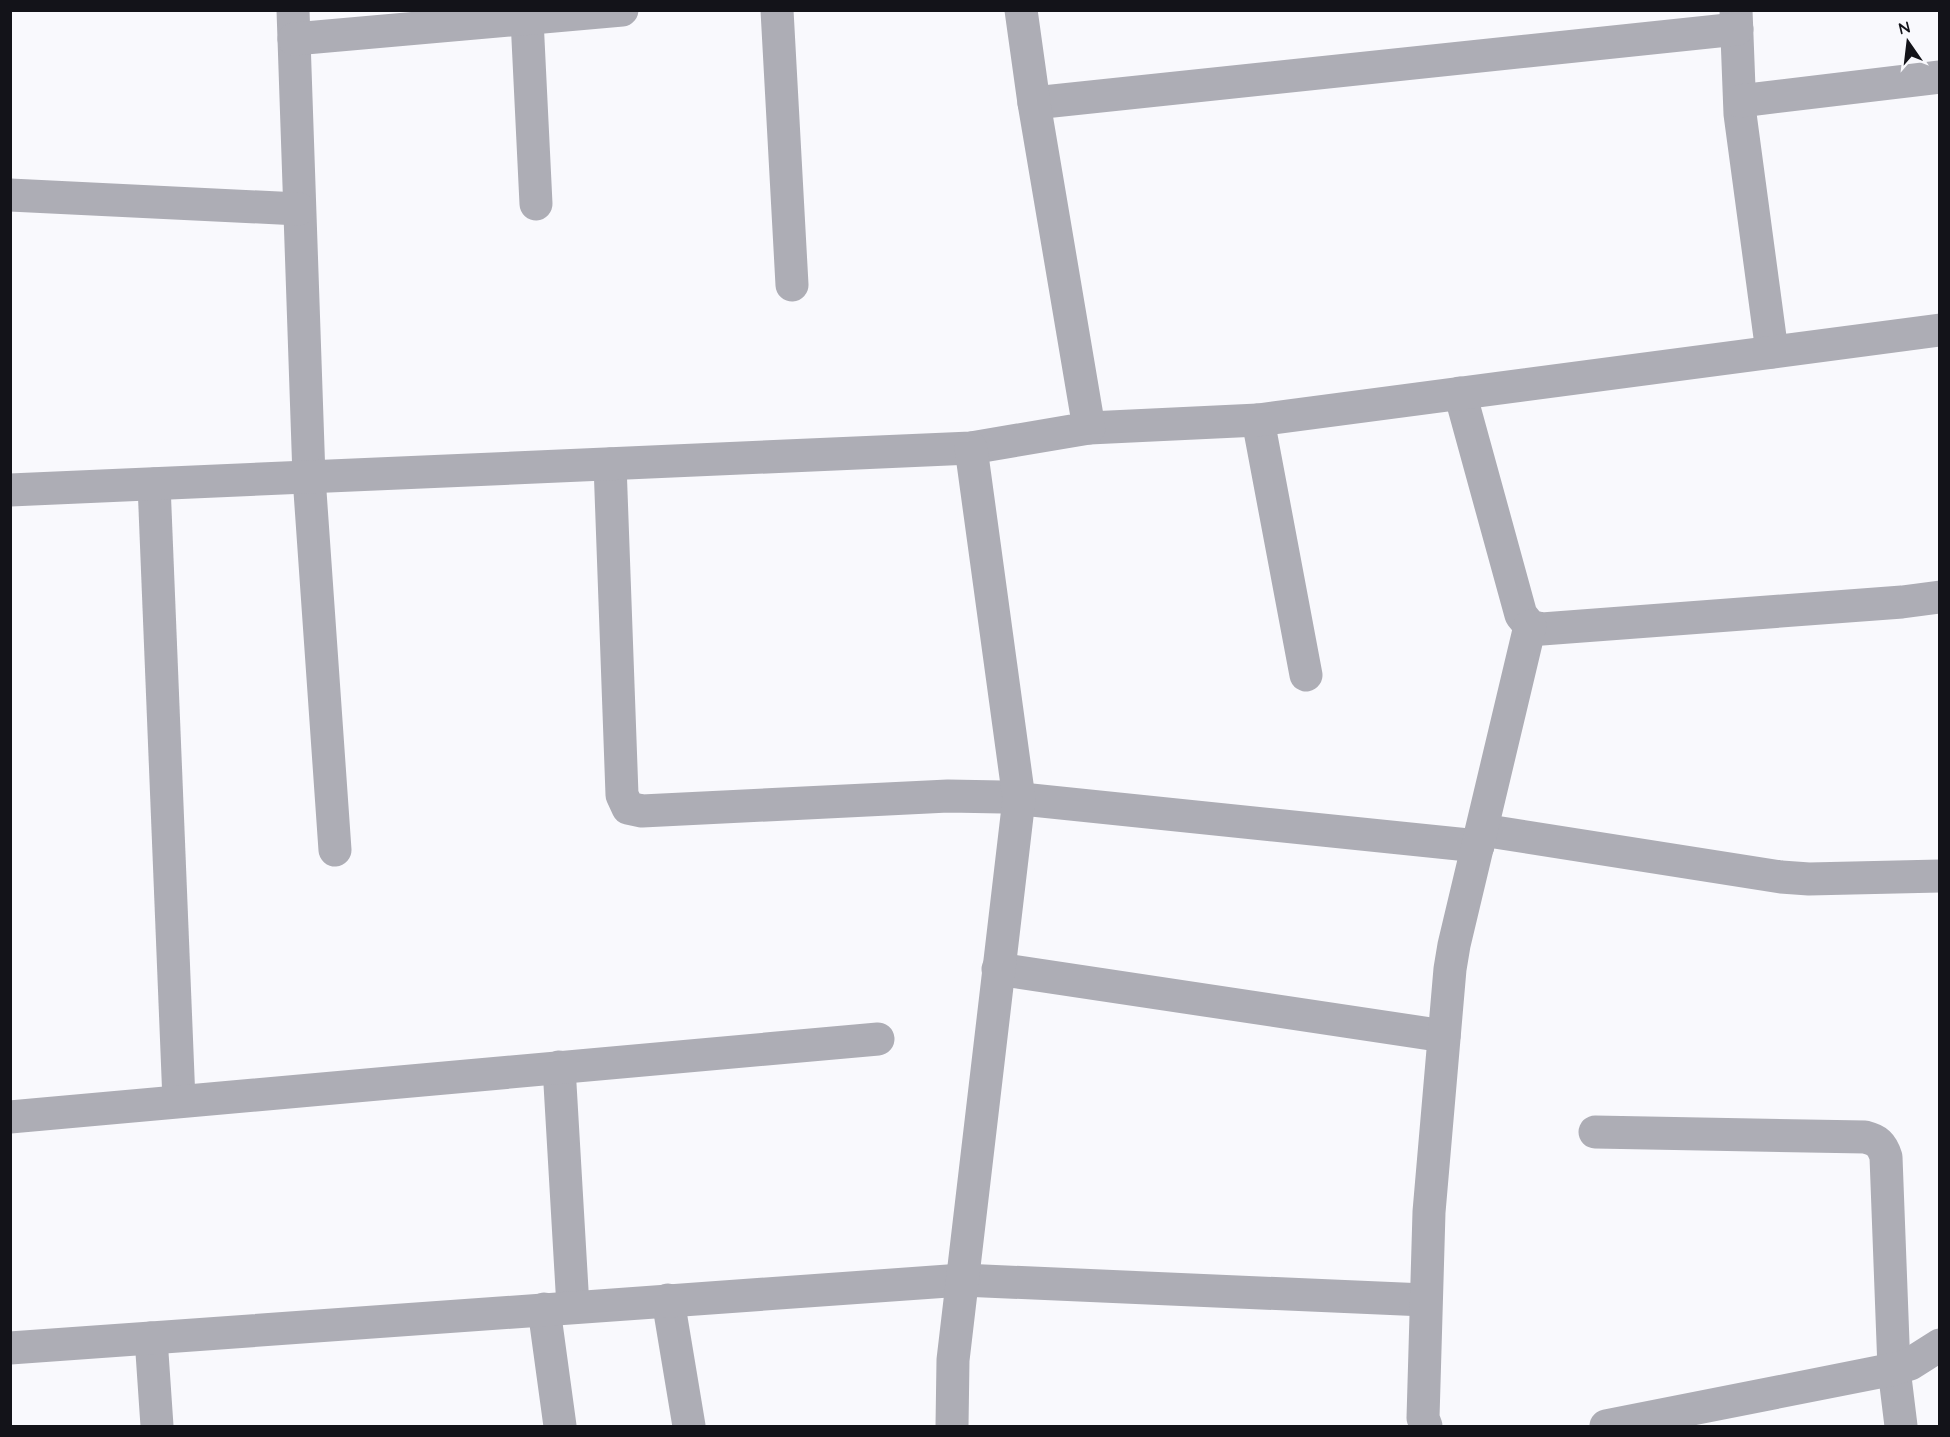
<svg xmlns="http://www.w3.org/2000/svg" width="1950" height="1437" font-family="Quicksand,sans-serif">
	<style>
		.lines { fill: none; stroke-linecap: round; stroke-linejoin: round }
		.minor { stroke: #adadb5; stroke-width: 33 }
	</style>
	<rect width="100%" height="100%" fill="#f9f9fd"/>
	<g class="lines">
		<g class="minor">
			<path d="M293,10l16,467 26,373"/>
			<path d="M777,10l15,275"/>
			<path d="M1736,10l4,104 32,238"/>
			<path d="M527,19l9,185"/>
			<path d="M294,39l328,-29"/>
			<path d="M1740,101l200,-24"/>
			<path d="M1034,103l703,-74"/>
			<path d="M10,195l289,14"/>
			<path d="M1460,393l61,222 9,11 12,3 360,-27 38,-5"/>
			<path d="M1258,420l48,255"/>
			<path d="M1089,428l169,-8 682,-90"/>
			<path d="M610,464l12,331 6,13 14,3 306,-15 54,1 476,49"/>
			<path d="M154,484l25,617"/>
			<path d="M10,490l961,-42 118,-20 -55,-325 -13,-93"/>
			<path d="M1482,830l299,47 28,2 131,-3"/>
			<path d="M998,969l446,67"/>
			<path d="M559,1067l14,240"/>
			<path d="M10,1117l868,-78"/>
			<path d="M1595,1132l270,5c12,3 17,7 21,20l8,212 7,57"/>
			<path d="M668,1300l21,126"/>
			<path d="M544,1309l16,117"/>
			<path d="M151,1338l6,88"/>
			<path d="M10,1348l952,-68 463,20"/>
			<path d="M952,1426l1,-66 66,-561 -48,-351"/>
			<path d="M1426,1426l-3,-8 6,-206 21,-243 4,-24 76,-319"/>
			<path d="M1606,1426l288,-57 16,-5 30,-19"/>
		</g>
	</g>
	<rect width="1950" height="1437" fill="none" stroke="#131319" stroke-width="24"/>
	<g transform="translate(1908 42) rotate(346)" stroke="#f9f9fd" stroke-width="4.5" paint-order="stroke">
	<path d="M0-4.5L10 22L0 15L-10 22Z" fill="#131319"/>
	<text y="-9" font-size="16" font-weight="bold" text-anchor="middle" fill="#131319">N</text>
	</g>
</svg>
